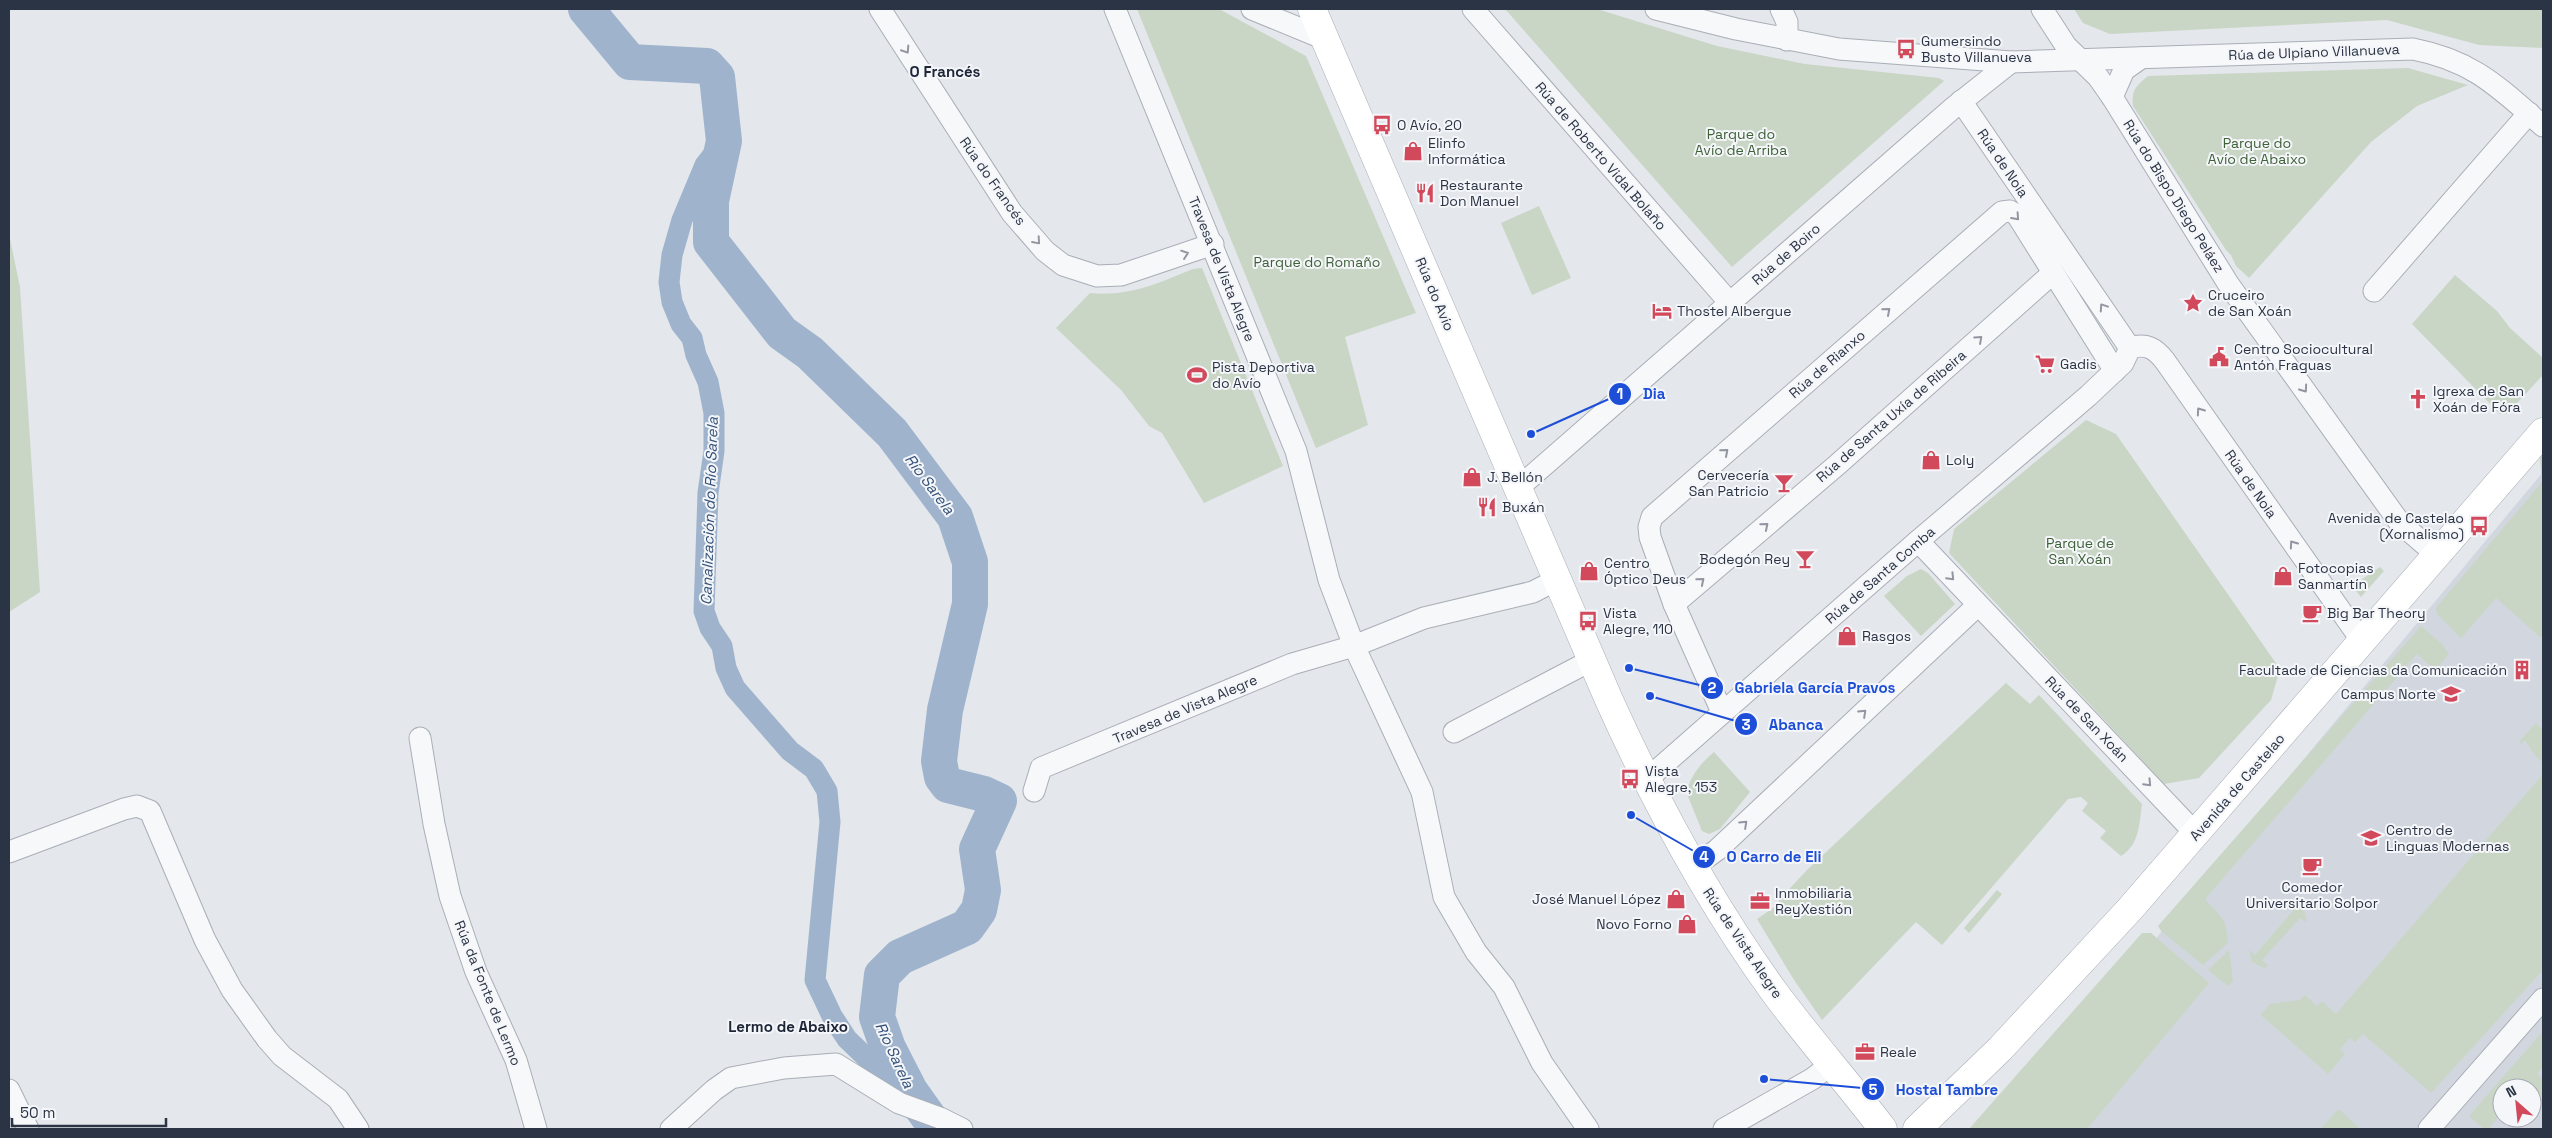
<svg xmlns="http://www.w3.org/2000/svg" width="2552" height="1138" font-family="'Space Grotesk',sans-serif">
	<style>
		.built { fill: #d2d6de; fill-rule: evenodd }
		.green { fill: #c9d6c5 }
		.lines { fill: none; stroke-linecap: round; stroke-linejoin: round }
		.canal { stroke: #9fb4cc; stroke-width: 21 }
		.river { stroke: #9fb4cc; stroke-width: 36 }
		.street-casing { stroke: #a9aeb7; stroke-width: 23 }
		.secondary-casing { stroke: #a9aeb7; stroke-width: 29 }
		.street { stroke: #f7f8fa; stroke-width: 21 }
		.secondary { stroke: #fff; stroke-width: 28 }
		.oneway { stroke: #9196a0 }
		.labels { text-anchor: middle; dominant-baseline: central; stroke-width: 4; stroke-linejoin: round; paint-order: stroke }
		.poi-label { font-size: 14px; fill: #2b3445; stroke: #f4f6f9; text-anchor: start }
		.street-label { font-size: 14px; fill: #2b3445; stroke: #f4f6f9 }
		.park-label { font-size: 14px; fill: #3f6138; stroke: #f4f6f9 }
		.neighbourhood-label { font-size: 15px; font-weight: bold; fill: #1d2536; stroke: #f4f6f9 }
		.water-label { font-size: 15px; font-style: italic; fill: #34527a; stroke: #f4f6f9 }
		.leader { fill: none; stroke: #1d4ed8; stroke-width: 2 }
		.callout-dot { fill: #1d4ed8; stroke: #f4f6f9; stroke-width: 2 }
		.mark-label { font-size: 15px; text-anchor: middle; font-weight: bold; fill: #fff }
		.callout-label { font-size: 15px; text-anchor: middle; font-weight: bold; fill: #1d4ed8; stroke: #f4f6f9; stroke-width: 4; stroke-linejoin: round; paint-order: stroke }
	</style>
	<rect width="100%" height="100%" fill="#e4e7ec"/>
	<path class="built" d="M2543,472v657h-521l-5,-4 156,-209zM2502,1088h30v30h-30z"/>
	<g class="green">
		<path d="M1137,9h82l87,47 110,257 -71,24 23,88 -52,23z"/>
		<path d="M1505,9h92l120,37 88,18 134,14 5,3 -212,186z"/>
		<path d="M2074,9h469v39l-64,-3 -92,-25 -277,14 -27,-11z"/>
		<path d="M2408,68l60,17 -51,21 -46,36 -122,136 -13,-12 -5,-11 -5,-5 -93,-144c-2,-16 3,-20 15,-30z"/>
		<path d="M1539,206l32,72 -39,17 -31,-72z"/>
		<path d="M9,234l11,53 20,305 -31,20z"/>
		<path d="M1202,268l81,198 -79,37 -42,-70 -13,-7 -28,-36 -65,-62 34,-35c38,4 69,-10 103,-24z"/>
		<path d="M2455,275l42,36 13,17 33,30v17l-36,39h-7l-88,-90z"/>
		<path d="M2086,420l30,14 164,235 -9,31 -72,78 -35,6 -215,-231 5,-24z"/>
		<path d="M2543,454v180l-3,3 -44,-39 -35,40 -24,-24 -1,-6 106,-126 -2,-24z"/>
		<path d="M2380,567l4,4 -23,26 -9,-11z"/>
		<path d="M1921,569l7,4 27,31 -34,32 -37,-40 23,-20z"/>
		<path d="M2421,626l21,18 7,10 -14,16 -18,-16 -212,245c16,19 21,16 23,44l-25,22 -42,-34 -3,-5z"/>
		<path d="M2006,683l24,21 9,-9 103,109c-3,20 -2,40 -21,52l-21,-18 6,-7 -24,-20 6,-8 -7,-6 -13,2 -126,146 -26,-23 -94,98 -28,-40 -37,-61 23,-16 -1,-3 28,-30z"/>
		<path d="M2536,723l7,7v33l-8,-8 -10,-15 -4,4 -2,-2z"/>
		<path d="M1714,752l36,40 -30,37 -11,5 -7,-3 -15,-37c1,-16 15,-32 27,-42z"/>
		<path d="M2543,774v196l-112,123 -68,-59 -8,8 -5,-4 -10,11 5,5 -17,20 -67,-59 9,-11 30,-4 5,-5 12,11 5,-5 14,13z"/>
		<path d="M1997,890l5,4 -33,39 -5,-5z"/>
		<path d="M2290,903c10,2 18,9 16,19l-6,-4 -38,42 6,6 -4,2 -12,-6 -3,-12 6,5 38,-44 -5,-6z"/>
		<path d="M2142,933h9l58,50 -122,146h-118z"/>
		<path d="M2229,950l4,31 -5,5 -20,-16z"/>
		<path d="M2543,1031v35l-6,8 6,5v14l-8,10 -3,-3v-12h-30v25l-14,16h-4l-15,-13z"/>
		<path d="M2339,1109l21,20h-40z"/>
	</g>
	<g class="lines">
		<path class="canal" d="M724,141l-19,24 -23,55 -10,35 -3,27 3,20 9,22 11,14 4,17 12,27 6,31v38l-6,42 -4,118 6,17 12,18 4,22 9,20 55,63 24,18 13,22 3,31 -15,158 17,36 15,23 50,48 13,4"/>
		<path class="river" d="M586,9l44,53 77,4 10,11 7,64 -13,60v41l71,91 28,20 82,80 63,84 15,45v42l-25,106 -6,51 3,16 6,8 36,9 15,7 -22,48 6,41 -4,20 -12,17 -67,30 -18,18 -5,42 11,31 22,43 27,38"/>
		<defs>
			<g id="street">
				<path d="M880,9l132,204 33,38 18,14 34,11 24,-1 92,-31"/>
				<path d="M1115,9l181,442 33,129 25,66 68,146 22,105 32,55 28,35 38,76 46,66"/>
				<path d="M1252,9l73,30"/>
				<path d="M1473,9l257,294"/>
				<path d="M1656,9l80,20 103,20 172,13 402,-13c61,12 85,38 130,77"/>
				<path d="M1781,9l6,13v18"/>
				<path d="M2042,9l24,37 32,31 14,20 117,188 171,238 37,32"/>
				<path d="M2112,97l12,-27 17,-12"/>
				<path d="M1961,101l169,247"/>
				<path d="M2374,291l155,-178"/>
				<path d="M2130,348c16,-5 25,0 35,13l197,280"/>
				<path d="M1518,488l435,-380 58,-46"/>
				<path d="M1918,541l278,293"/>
				<path d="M1674,604l163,-139 216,-192"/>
				<path d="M1722,712l-48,-108 -24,-67 -1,-10 3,-10 350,-305 8,-1 7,4 98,156"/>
				<path d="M1454,732l138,-72"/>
				<path d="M420,738l14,86 16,72 26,76 40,88 20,69"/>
				<path d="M1646,780l272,-239 170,-145 35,-33 7,-15"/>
				<path d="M1034,791l7,-23 251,-104 62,-18 70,-28 109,-26 25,-13"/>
				<path d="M9,852l115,-43 13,-3 13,5 55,129 27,50 35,49 15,17 56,43 20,30"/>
				<path d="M1693,867l24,-17 261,-245"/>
				<path d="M9,1090l19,39"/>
				<path d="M671,1129l43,-39 17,-12 53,-10 52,-4 63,39 41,15 22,11"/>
				<path d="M1724,1129l88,-50 20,-15"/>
				<path d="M2429,1129l114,-130"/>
			</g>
			<g id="secondary">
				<path d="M1312,9l297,691c46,102 100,202 166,293 34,46 73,90 108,136"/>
				<path d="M1917,1129l83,-80 130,-140 413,-477"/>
			</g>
		</defs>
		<use href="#street" class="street-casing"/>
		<use href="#secondary" class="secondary-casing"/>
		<use href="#street" class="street"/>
		<use href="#secondary" class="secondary"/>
	</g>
	<defs><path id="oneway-chevron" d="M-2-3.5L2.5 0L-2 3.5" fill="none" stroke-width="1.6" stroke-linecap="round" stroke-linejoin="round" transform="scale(1.25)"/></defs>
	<g class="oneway">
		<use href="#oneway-chevron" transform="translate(906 50) rotate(57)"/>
		<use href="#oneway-chevron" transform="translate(2016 217) rotate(48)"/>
		<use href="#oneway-chevron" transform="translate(1037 241) rotate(49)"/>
		<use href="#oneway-chevron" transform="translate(1185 254) rotate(-19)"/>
		<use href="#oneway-chevron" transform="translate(2103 307) rotate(-124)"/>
		<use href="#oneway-chevron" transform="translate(1887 311) rotate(-41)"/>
		<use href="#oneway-chevron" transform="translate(1979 339) rotate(-42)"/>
		<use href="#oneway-chevron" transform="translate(2304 389) rotate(55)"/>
		<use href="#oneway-chevron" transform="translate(2200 411) rotate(-125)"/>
		<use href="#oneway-chevron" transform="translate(1725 452) rotate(-41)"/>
		<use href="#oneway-chevron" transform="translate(1765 526) rotate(-40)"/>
		<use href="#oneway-chevron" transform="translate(2293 544) rotate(-125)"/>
		<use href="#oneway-chevron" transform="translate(1951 577) rotate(46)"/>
		<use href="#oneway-chevron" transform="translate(1701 581) rotate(-40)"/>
		<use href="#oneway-chevron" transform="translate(1863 713) rotate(-43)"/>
		<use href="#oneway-chevron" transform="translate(2148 783) rotate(46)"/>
		<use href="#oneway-chevron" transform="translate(1744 824) rotate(-43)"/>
	</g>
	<defs>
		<symbol id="bus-bare" viewBox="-9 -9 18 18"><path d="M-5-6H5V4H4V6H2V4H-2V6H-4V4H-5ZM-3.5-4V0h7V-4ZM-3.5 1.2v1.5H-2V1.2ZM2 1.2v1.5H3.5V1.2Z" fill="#d1495b" stroke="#f4f6f9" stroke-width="2.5" paint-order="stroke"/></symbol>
		<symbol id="shop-bare" viewBox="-9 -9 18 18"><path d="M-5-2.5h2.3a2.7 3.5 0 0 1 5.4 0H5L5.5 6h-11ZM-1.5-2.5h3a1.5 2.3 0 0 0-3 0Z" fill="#d1495b" stroke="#f4f6f9" stroke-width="2.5" paint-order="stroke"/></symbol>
		<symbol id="restaurant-bare" viewBox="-9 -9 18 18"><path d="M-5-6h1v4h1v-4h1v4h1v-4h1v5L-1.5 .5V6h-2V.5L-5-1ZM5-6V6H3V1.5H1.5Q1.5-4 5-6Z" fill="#d1495b" stroke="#f4f6f9" stroke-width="2.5" paint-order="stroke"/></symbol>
		<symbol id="sight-bare" viewBox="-9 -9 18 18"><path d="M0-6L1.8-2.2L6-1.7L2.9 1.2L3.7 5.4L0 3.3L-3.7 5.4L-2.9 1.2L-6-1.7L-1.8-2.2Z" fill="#d1495b" stroke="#f4f6f9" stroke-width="2.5" paint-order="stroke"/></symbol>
		<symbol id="hotel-bare" viewBox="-9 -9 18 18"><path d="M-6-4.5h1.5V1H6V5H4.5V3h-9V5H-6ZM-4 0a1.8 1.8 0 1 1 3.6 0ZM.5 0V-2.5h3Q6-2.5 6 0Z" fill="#d1495b" stroke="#f4f6f9" stroke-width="2.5" paint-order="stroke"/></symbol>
		<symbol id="civic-bare" viewBox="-9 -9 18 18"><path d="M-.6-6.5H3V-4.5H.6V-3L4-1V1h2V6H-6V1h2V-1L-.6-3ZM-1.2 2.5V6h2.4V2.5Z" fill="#d1495b" stroke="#f4f6f9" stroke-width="2.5" paint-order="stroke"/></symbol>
		<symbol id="supermarket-bare" viewBox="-9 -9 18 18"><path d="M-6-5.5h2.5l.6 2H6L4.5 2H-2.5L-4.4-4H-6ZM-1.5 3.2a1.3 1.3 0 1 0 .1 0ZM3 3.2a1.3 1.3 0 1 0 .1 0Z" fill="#d1495b" stroke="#f4f6f9" stroke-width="2.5" paint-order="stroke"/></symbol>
		<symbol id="stadium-bare" viewBox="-9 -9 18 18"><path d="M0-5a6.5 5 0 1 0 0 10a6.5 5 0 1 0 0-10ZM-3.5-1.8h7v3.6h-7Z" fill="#d1495b" stroke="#f4f6f9" stroke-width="2.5" paint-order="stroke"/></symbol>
		<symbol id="church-bare" viewBox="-9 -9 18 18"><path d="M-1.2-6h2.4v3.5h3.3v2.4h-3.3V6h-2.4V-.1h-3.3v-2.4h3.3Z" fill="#d1495b" stroke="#f4f6f9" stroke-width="2.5" paint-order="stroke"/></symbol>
		<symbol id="bar-bare" viewBox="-9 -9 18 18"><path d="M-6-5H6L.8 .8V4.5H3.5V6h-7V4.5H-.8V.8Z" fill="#d1495b" stroke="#f4f6f9" stroke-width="2.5" paint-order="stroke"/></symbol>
		<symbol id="cafe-bare" viewBox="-9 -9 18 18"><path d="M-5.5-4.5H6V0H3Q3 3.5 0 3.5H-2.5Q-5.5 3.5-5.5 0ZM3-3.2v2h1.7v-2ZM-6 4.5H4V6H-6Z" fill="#d1495b" stroke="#f4f6f9" stroke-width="2.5" paint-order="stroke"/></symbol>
		<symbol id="building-bare" viewBox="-9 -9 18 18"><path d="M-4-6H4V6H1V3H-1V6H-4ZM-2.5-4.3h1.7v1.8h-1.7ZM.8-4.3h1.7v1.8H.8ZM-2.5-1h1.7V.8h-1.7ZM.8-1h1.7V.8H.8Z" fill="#d1495b" stroke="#f4f6f9" stroke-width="2.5" paint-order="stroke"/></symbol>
		<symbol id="university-bare" viewBox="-9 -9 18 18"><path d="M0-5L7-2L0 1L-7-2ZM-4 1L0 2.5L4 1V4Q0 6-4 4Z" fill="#d1495b" stroke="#f4f6f9" stroke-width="2.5" paint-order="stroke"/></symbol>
		<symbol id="office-bare" viewBox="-9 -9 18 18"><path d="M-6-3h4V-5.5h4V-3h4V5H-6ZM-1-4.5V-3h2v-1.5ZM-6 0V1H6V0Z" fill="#d1495b" stroke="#f4f6f9" stroke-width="2.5" paint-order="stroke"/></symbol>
	</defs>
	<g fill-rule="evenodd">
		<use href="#bus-bare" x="1892" y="35" width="28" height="28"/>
		<use href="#bus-bare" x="1368" y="111" width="28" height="28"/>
		<use href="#shop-bare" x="1399" y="137" width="28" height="28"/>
		<use href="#restaurant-bare" x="1411" y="179" width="28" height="28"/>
		<use href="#sight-bare" x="2179" y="289" width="28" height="28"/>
		<use href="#hotel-bare" x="1648" y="297" width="28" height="28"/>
		<use href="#civic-bare" x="2205" y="343" width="28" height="28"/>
		<use href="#supermarket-bare" x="2031" y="350" width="28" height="28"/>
		<use href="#stadium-bare" x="1183" y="361" width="28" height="28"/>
		<use href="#church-bare" x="2404" y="385" width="28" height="28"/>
		<use href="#shop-bare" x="1917" y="446" width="28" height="28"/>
		<use href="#shop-bare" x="1458" y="463" width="28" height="28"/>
		<use href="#bar-bare" x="1770" y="469" width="28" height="28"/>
		<use href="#restaurant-bare" x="1473" y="493" width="28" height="28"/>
		<use href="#bus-bare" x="2465" y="512" width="28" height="28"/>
		<use href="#bar-bare" x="1791" y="545" width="28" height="28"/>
		<use href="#shop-bare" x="1575" y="557" width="28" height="28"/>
		<use href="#shop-bare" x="2269" y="562" width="28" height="28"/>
		<use href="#cafe-bare" x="2298" y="599" width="28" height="28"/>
		<use href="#bus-bare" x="1574" y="607" width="28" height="28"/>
		<use href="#shop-bare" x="1833" y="622" width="28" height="28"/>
		<use href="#building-bare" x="2508" y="656" width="28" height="28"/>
		<use href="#university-bare" x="2437" y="680" width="28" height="28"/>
		<use href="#bus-bare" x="1616" y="765" width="28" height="28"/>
		<use href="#university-bare" x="2357" y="824" width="28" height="28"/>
		<use href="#cafe-bare" x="2298" y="852" width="28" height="28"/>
		<use href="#shop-bare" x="1662" y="885" width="28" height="28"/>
		<use href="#office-bare" x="1746" y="887" width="28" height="28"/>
		<use href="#shop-bare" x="1673" y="910" width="28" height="28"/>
		<use href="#office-bare" x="1851" y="1038" width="28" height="28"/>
	</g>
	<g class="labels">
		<g class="poi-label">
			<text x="1921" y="41">Gumersindo<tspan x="1921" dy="16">Busto Villanueva</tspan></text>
			<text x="1397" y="125">O Avío, 20</text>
			<text x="1428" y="143">Elinfo<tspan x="1428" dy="16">Informática</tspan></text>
			<text x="1440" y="185">Restaurante<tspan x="1440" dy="16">Don Manuel</tspan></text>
			<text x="2208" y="295">Cruceiro<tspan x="2208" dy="16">de San Xoán</tspan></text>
			<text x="1677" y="311">Thostel Albergue</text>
			<text x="2234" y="349">Centro Sociocultural<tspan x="2234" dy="16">Antón Fraguas</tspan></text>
			<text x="2060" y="364">Gadis</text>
			<text x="1212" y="367">Pista Deportiva<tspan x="1212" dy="16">do Avío</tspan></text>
			<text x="2433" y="391">Igrexa de San<tspan x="2433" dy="16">Xoán de Fóra</tspan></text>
			<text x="1946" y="460">Loly</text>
			<text x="1769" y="475" text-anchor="end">Cervecería<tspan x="1769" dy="16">San Patricio</tspan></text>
			<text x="1487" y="477">J. Bellón</text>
			<text x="1502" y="507">Buxán</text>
			<text x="2464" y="518" text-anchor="end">Avenida de Castelao<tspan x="2464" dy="16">(Xornalismo)</tspan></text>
			<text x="1790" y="559" text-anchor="end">Bodegón Rey</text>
			<text x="1604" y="563">Centro<tspan x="1604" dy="16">Óptico Deus</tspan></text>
			<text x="2298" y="568">Fotocopias<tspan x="2298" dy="16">Sanmartín</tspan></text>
			<text x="1603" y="613">Vista<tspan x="1603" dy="16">Alegre, 110</tspan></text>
			<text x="2327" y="613">Big Bar Theory</text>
			<text x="1862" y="636">Rasgos</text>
			<text x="2507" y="670" text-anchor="end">Facultade de Ciencias da Comunicación</text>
			<text x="2436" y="694" text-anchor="end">Campus Norte</text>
			<text x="1645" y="771">Vista<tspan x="1645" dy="16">Alegre, 153</tspan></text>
			<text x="2386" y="830">Centro de<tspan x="2386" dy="16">Linguas Modernas</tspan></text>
			<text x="2312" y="887" text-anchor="middle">Comedor<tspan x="2312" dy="16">Universitario Solpor</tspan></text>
			<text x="1775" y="893">Inmobiliaria<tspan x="1775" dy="16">ReyXestión</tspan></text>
			<text x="1661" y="899" text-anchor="end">José Manuel López</text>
			<text x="1672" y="924" text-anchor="end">Novo Forno</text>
			<text x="1880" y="1052">Reale</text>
		</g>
		<g class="street-label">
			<text transform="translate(2314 52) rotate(-2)">Rúa de Ulpiano Villanueva</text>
			<text transform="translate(1601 156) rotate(49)">Rúa de Roberto Vidal Bolaño</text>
			<text transform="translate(2003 163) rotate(56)">Rúa de Noia</text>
			<text transform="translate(993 181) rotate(55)">Rúa do Francés</text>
			<text transform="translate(2174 196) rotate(58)">Rúa do Bispo Diego Peláez</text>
			<text transform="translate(1786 254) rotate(-41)">Rúa de Boiro</text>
			<text transform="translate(1222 269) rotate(68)">Travesa de Vista Alegre</text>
			<text transform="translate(1435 294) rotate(67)">Rúa do Avío</text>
			<text transform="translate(1827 364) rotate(-41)">Rúa de Rianxo</text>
			<text transform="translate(1891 416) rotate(-41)">Rúa de Santa Uxía de Ribeira</text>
			<text transform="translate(2251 484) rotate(55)">Rúa de Noia</text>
			<text transform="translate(1880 575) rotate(-41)">Rúa de Santa Comba</text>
			<text transform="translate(1185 709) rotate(-23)">Travesa de Vista Alegre</text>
			<text transform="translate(2087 719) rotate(46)">Rúa de San Xoán</text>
			<text transform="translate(2237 787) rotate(-49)">Avenida de Castelao</text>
			<text transform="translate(1743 943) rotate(56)">Rúa de Vista Alegre</text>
			<text transform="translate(488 993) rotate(68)">Rúa da Fonte de Lermo</text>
		</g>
		<g class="park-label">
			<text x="1741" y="134">Parque do<tspan x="1741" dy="16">Avío de Arriba</tspan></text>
			<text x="2257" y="143">Parque do<tspan x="2257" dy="16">Avío de Abaixo</tspan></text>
			<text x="1317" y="262">Parque do Romaño</text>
			<text x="2080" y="543">Parque de<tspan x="2080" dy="16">San Xoán</tspan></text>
		</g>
		<g class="neighbourhood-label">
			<text x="945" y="71">O Francés</text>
			<text x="788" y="1026">Lermo de Abaixo</text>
		</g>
		<g class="water-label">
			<text transform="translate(930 484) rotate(53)">Río Sarela</text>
			<text transform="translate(709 511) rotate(-88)">Canalización do Río Sarela</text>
			<text transform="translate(895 1055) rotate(65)">Río Sarela</text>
		</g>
	</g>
	<path class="leader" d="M1531 434L1620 394M1629 668L1712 688M1650 696L1746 724M1631 815L1704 857M1764 1079L1873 1089"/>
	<g class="callout-dot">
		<circle cx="1531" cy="434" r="5"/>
		<circle cx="1629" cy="668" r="5"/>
		<circle cx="1650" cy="696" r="5"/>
		<circle cx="1631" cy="815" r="5"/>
		<circle cx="1764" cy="1079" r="5"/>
		<circle cx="1620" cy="394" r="12"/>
		<circle cx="1712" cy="688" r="12"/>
		<circle cx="1746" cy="724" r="12"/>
		<circle cx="1704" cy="857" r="12"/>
		<circle cx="1873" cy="1089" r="12"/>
	</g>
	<g class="mark-label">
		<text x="1620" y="399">1</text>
		<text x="1712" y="693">2</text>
		<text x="1746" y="730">3</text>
		<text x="1704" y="862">4</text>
		<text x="1873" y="1095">5</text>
	</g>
	<g class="callout-label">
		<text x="1654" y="399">Dia</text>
		<text x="1815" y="693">Gabriela García Pravos</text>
		<text x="1796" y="730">Abanca</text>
		<text x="1774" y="862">O Carro de Eli</text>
		<text x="1947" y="1095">Hostal Tambre</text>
	</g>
	<rect width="2552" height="1138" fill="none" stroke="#2b3445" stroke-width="20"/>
	<g transform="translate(2517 1103) rotate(333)"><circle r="24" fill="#f4f6f9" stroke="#a4a8b1"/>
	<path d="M0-4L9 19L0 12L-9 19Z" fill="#d1495b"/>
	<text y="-8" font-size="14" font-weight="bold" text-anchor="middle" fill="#2b3445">N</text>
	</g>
	<path d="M12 1118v8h154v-8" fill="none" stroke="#2b3445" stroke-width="2.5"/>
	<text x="20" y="1118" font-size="15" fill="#2b3445" stroke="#f4f6f9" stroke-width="4" paint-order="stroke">50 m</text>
</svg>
